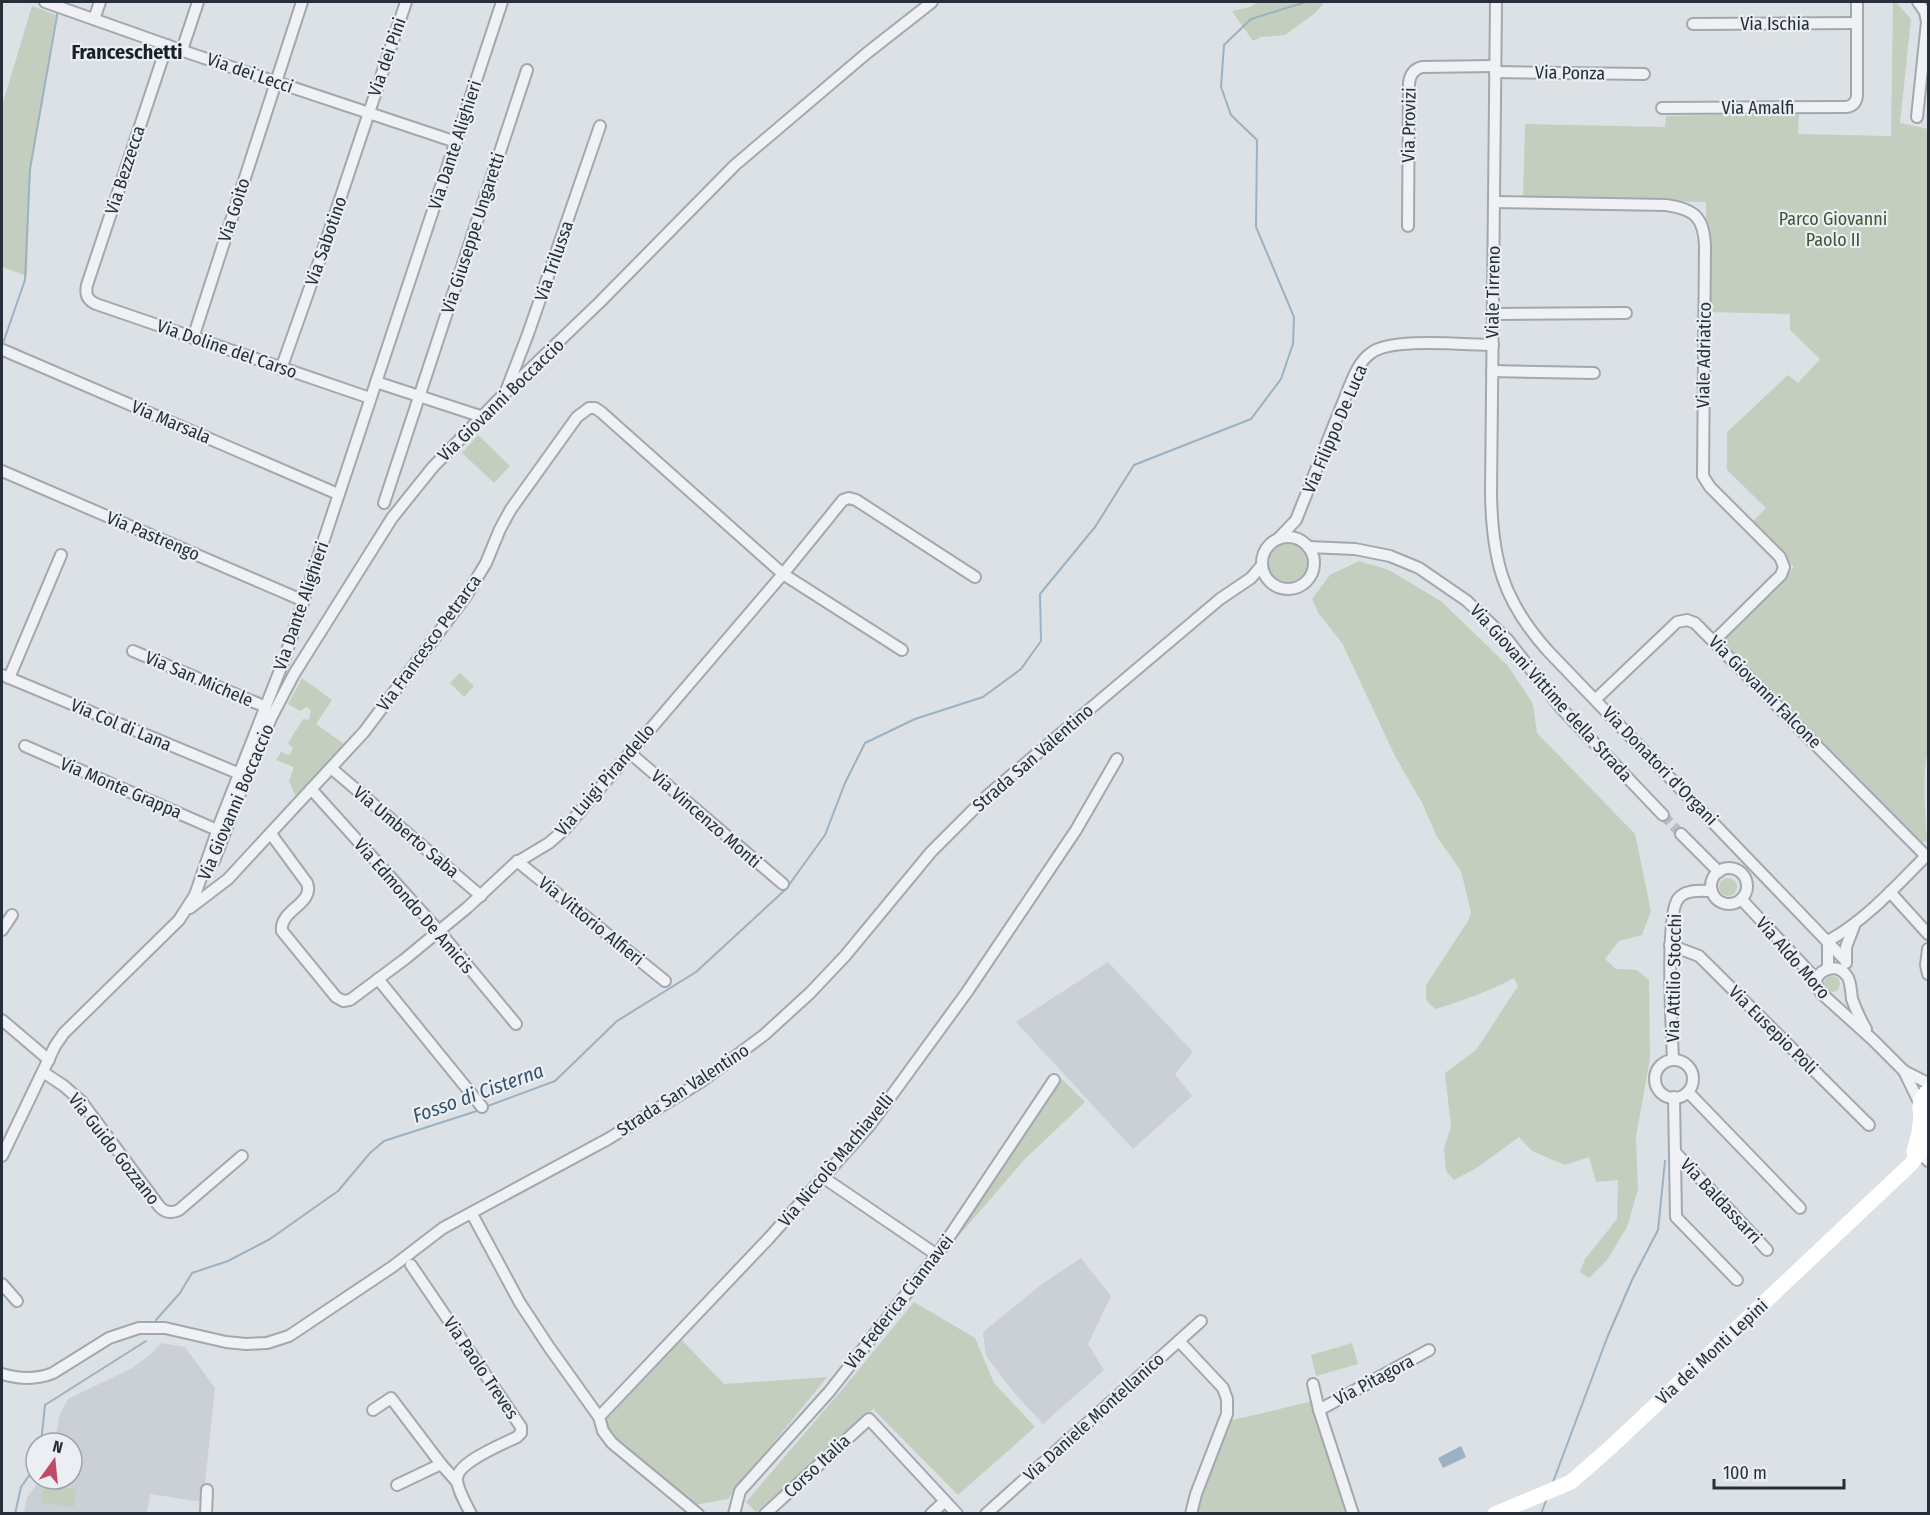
<svg xmlns="http://www.w3.org/2000/svg" width="1930" height="1515" font-family="'Fira Sans Condensed',sans-serif">
	<style>
		.built { fill: #cbd0d6 }
		.green { fill: #c4cebe }
		.water { fill: #9ab2c3 }
		.lines { fill: none; stroke-linecap: round; stroke-linejoin: round }
		.stream { stroke: #9ab2c3; stroke-width: 2 }
		.street-tunnel { stroke: #b8bec3; stroke-width: 10; stroke-dasharray: 10 5; stroke-linecap: butt }
		.street-casing { stroke: #a2a8ae; stroke-width: 14 }
		.street { stroke: #eff1f4; stroke-width: 10 }
		.secondary { stroke: #fff; stroke-width: 15 }
		.labels { text-anchor: middle; dominant-baseline: central; stroke-width: 4.5; stroke-linejoin: round; paint-order: stroke }
		.street-label { font-size: 18px; fill: #27303a; stroke: #ebeff3 }
		.park-label { font-size: 18px; fill: #3f5536; stroke: #ebeff3 }
		.neighbourhood-label { font-size: 20px; font-weight: bold; fill: #1a212b; stroke: #ebeff3 }
		.water-label { font-size: 20px; font-style: italic; fill: #35526a; stroke: #ebeff3 }
	</style>
	<rect width="100%" height="100%" fill="#dce1e5"/>
	<g class="built">
		<path d="M1108,962l85,90 -18,22 17,22 -59,53 -117,-127z"/>
		<path d="M1081,1258l30,38 -23,48 16,26 -61,54 -28,-30 -29,-38 -3,-24 59,-48z"/>
		<path d="M161,1343l24,4 30,41 -12,114 -53,-8 -3,19 -123,1 3,-17 14,-18h31v-36h-17l4,-27 9,-17 64,-31 19,-14z"/>
	</g>
	<g class="green">
		<path d="M1259,2h66l-11,12 -29,21 -24,2 -8,4 -21,-30 18,-4z"/>
		<path d="M1893,2h3l15,17 -11,104 28,6v620c-6,30 -3,62 -1,92l-8,2 -197,-203 72,-73 -43,-44 15,-15 -39,-38v-38l61,-57 10,8 22,-24 -30,-29v-16l-83,-2 -1,-110 -183,-3 2,-75 140,3 1,-11 133,-3 -1,21 93,2z"/>
		<path d="M32,6l24,9 -26,154 -3,107 -25,-9v-161z"/>
		<path d="M478,435l32,31 -16,17 -32,-30z"/>
		<circle cx="1288" cy="563" r="21"/>
		<path d="M1359,561l30,9 53,32 66,64 25,38 4,29 98,101 16,77 -9,24 -23,6 -14,18 11,10 21,1 12,10 1,78 -14,79 2,52 -11,38 -20,33 -18,18 -9,-6 5,-13 32,-40 1,-39 -22,2 -7,-25 -24,8 -33,-14 -13,-14 -41,30 -24,13 -8,-9 -2,-23 7,-21 -6,-54 31,-23 42,-64 -4,-8c-25,13 -51,23 -79,31l-9,-9v-15l42,-64 3,-9 -10,-41 -24,-34 -15,-34 -27,-47 -53,-113 -23,-29 -7,-15 18,-24z"/>
		<path d="M460,673l14,13 -10,11 -14,-14z"/>
		<path d="M302,678l30,22 -16,24 31,22 -51,51 -7,-16 5,-14 -18,-7 5,-8 8,3 4,-7 -5,-5 15,-24 6,1 2,-10 -5,-3 -6,4 -12,-7z"/>
		<circle cx="1728" cy="887" r="9"/>
		<circle cx="1832" cy="984" r="8"/>
		<path d="M1062,1079l23,23 -60,57 -70,81z"/>
		<path d="M914,1302l61,36 19,45 41,44 -77,68 -85,-86 -117,103 -10,-10 100,-117z"/>
		<path d="M677,1335l47,49 103,-7 -99,122 -39,7 -71,-58 -19,-31z"/>
		<path d="M1352,1343l6,21 -42,12 -5,-21z"/>
		<path d="M1313,1401l36,112 -154,1 2,-8 32,-85z"/>
		<path d="M44,1485l32,4 -2,18 -33,-4z"/>
	</g>
	<path class="water" d="M1461,1446l5,11 -23,11 -5,-10z"/>
	<g class="lines">
		<g class="stream">
			<path d="M2,346l23,-66 5,-111 28,-159"/>
			<path d="M485,1107l70,-26 62,-60 79,-49 90,-83 39,-54 20,-52 20,-40 50,-24 68,-22 38,-28 20,-28 -1,-47 55,-67 39,-62 117,-46 30,-40 12,-35 1,-27 -38,-90 1,-87 -26,-25 -10,-28 3,-42 27,-26 55,-17"/>
			<path d="M156,1320l24,-27 12,-20 36,-12 42,-22 68,-48 32,-38 14,-12 96,-31"/>
			<path d="M41,1443l4,-38 101,-64"/>
			<path d="M1553,1482l54,-144 25,-58 26,-50 7,-69"/>
			<path d="M15,1514l6,-27 15,-21"/>
			<path d="M1541,1514l6,-16"/>
		</g>
		<path class="street-tunnel" d="M1663,815l18,19"/>
		<defs>
			<g id="street">
				<path d="M45,2l147,52 264,88"/>
				<path d="M1496,2l-5,491c1,67 12,108 57,158l297,309"/>
				<path d="M94,19l6,-17"/>
				<path d="M1693,24l164,-1"/>
				<path d="M167,45l-80,240c-2,9 0,15 9,19l274,94"/>
				<path d="M182,50l16,-48"/>
				<path d="M1495,72l149,2"/>
				<path d="M1662,108l183,-1c7,0 11,-4 12,-11v-94"/>
				<path d="M1917,117l10,-95 -2,-10 -7,-10"/>
				<path d="M1494,202l172,3c28,4 38,12 39,41l-2,230 7,11 70,70 4,10 -3,8 -67,66"/>
				<path d="M1408,226l1,-143c1,-8 5,-14 13,-16l73,-1"/>
				<path d="M1493,314l133,-1"/>
				<path d="M193,338l109,-336"/>
				<path d="M3,350l335,144"/>
				<path d="M281,369l39,-110 86,-257"/>
				<path d="M1492,371l102,2"/>
				<path d="M376,382l107,35"/>
				<path d="M506,391l22,-57 72,-208"/>
				<path d="M2,471l302,130"/>
				<path d="M384,503l143,-433"/>
				<circle cx="1288" cy="563" r="26"/>
				<path d="M1278,539l18,-19 54,-135c5,-12 10,-24 21,-32 21,-16 94,-8 122,-8"/>
				<path d="M1308,547l47,2 35,7 29,12 48,33 40,38 54,69 102,107"/>
				<path d="M133,651l133,56"/>
				<path d="M2,675l238,99"/>
				<path d="M9,678l52,-123"/>
				<path d="M1596,699l81,-77 10,-2 8,3 231,233"/>
				<path d="M25,746l192,84"/>
				<path d="M630,753l153,131"/>
				<path d="M250,768l21,-50 23,-44 98,-156 41,-51 71,-73 96,-92 135,-137 132,-112 65,-51"/>
				<path d="M331,768l150,128"/>
				<path d="M311,789l128,142 77,93"/>
				<path d="M271,834l36,49c8,21 -28,27 -25,48l54,66 7,4 7,-1 55,-41 63,-52 46,-43 35,-21 16,-14 218,-255 60,-74 6,-2 7,2 119,77"/>
				<path d="M1681,834l38,38"/>
				<path d="M214,861l28,-73"/>
				<path d="M517,861l148,120"/>
				<circle cx="1729" cy="886" r="18"/>
				<path d="M1890,892l38,42"/>
				<path d="M1741,899l75,80 1,7 4,7 51,46 32,32 16,33"/>
				<path d="M190,908l38,-29 136,-147 102,-136 20,-33 14,-34 11,-20 66,-92 12,-9h6l6,4 182,162 119,76"/>
				<path d="M2,930l10,-15"/>
				<path d="M1828,941c38,-21 68,-55 98,-85h2"/>
				<path d="M1670,945l29,11 170,169"/>
				<path d="M1928,949l-2,16 2,9"/>
				<path d="M1846,963v-16l8,-21"/>
				<path d="M1828,968v-27"/>
				<path d="M378,979l104,128"/>
				<path d="M1816,979c6,-11 22,-16 31,-3 4,5 4,16 5,23 4,11 8,20 14,30"/>
				<path d="M2,1020l47,40"/>
				<path d="M1673,1060c-1,-26 -8,-145 5,-161 7,-10 23,-8 34,-8"/>
				<circle cx="1674" cy="1079" r="19"/>
				<path d="M1904,1071l24,12"/>
				<path d="M43,1072l21,14 17,15 78,105c5,6 12,8 20,4l63,-54"/>
				<path d="M1688,1092l112,116"/>
				<path d="M1674,1097l2,120 61,63"/>
				<path d="M1675,1152l92,98"/>
				<path d="M1920,1152l8,9"/>
				<path d="M2,1156l53,-110 9,-13 115,-113 16,-25 26,-75 63,-160 218,-658"/>
				<path d="M824,1178l113,77"/>
				<path d="M472,1214l48,89 29,44 50,70"/>
				<path d="M411,1265l110,162v6l-4,4c-14,7 -60,25 -60,42 0,10 9,25 14,35"/>
				<path d="M2,1284l15,17"/>
				<path d="M1179,1341l44,47 4,11v15l-31,80 -5,20"/>
				<path d="M2,1374c17,5 34,6 51,-1l56,-35 30,-10h26l61,14 20,2 21,-1 22,-7 103,-69 51,-39 165,-89 94,-58 62,-46 46,-42 35,-37 86,-104 57,-57 232,-196 31,-21 11,-13"/>
				<path d="M1313,1384l6,26"/>
				<path d="M373,1410l18,-12 50,66 16,18"/>
				<path d="M397,1485l44,-21"/>
				<path d="M206,1514l1,-24"/>
				<path d="M698,1514l-86,-71 -9,-12 -4,-14 170,-179 101,-113 97,-133 109,-162 41,-71"/>
				<path d="M734,1514l6,-23 89,-99 108,-137 117,-175"/>
				<path d="M765,1514l104,-95 88,95"/>
				<path d="M931,1514l14,-13"/>
				<path d="M986,1514l215,-193"/>
				<path d="M1353,1514l-34,-104 110,-60"/>
			</g>
		</defs>
		<use href="#street" class="street-casing"/>
		<use href="#street" class="street"/>
		<g class="secondary">
			<path d="M1926,1122c-9,-11 -8,-22 2,-31"/>
			<path d="M1914,1152l5,-19 2,-19"/>
			<path d="M1495,1514l76,-32 40,-35 300,-283 9,-12 8,-14"/>
		</g>
	</g>
	<g class="labels">
		<g class="street-label">
			<text x="1775" y="24">Via Ischia</text>
			<text transform="translate(387 57) rotate(-71)">Via dei Pini</text>
			<text transform="translate(250 73) rotate(19)">Via dei Lecci</text>
			<text transform="translate(1570 73) rotate(1)">Via Ponza</text>
			<text x="1758" y="108">Via Amalfi</text>
			<text transform="translate(1409 125) rotate(-89)">Via Provizi</text>
			<text transform="translate(455 145) rotate(-72)">Via Dante Alighieri</text>
			<text transform="translate(125 170) rotate(-72)">Via Bezzecca</text>
			<text transform="translate(234 210) rotate(-72)">Via Goito</text>
			<text transform="translate(473 233) rotate(-72)">Via Giuseppe Ungaretti</text>
			<text transform="translate(326 241) rotate(-71)">Via Sabotino</text>
			<text transform="translate(554 261) rotate(-71)">Via Trilussa</text>
			<text transform="translate(1493 292) rotate(-89)">Viale Tirreno</text>
			<text transform="translate(227 349) rotate(19)">Via Doline del Carso</text>
			<text transform="translate(1704 355) rotate(-89)">Viale Adriatico</text>
			<text transform="translate(501 400) rotate(-44)">Via Giovanni Boccaccio</text>
			<text transform="translate(171 422) rotate(23)">Via Marsala</text>
			<text transform="translate(1335 429) rotate(-67)">Via Filippo De Luca</text>
			<text transform="translate(153 536) rotate(23)">Via Pastrengo</text>
			<text transform="translate(301 606) rotate(-71)">Via Dante Alighieri</text>
			<text transform="translate(429 643) rotate(-54)">Via Francesco Petrarca</text>
			<text transform="translate(199 679) rotate(23)">Via San Michele</text>
			<text transform="translate(1765 692) rotate(45)">Via Giovanni Falcone</text>
			<text transform="translate(1551 693) rotate(48)">Via Giovani Vittime della Strada</text>
			<text transform="translate(121 725) rotate(23)">Via Col di Lana</text>
			<text transform="translate(1033 758) rotate(-41)">Strada San Valentino</text>
			<text transform="translate(1660 766) rotate(46)">Via Donatori d'Organi</text>
			<text transform="translate(605 780) rotate(-49)">Via Luigi Pirandello</text>
			<text transform="translate(121 788) rotate(23)">Via Monte Grappa</text>
			<text transform="translate(236 802) rotate(-67)">Via Giovanni Boccaccio</text>
			<text transform="translate(706 819) rotate(41)">Via Vincenzo Monti</text>
			<text transform="translate(406 832) rotate(40)">Via Umberto Saba</text>
			<text transform="translate(414 906) rotate(49)">Via Edmondo De Amicis</text>
			<text transform="translate(591 921) rotate(39)">Via Vittorio Alfieri</text>
			<text transform="translate(1793 958) rotate(49)">Via Aldo Moro</text>
			<text transform="translate(1674 978) rotate(-89)">Via Attilio Stocchi</text>
			<text transform="translate(1773 1030) rotate(45)">Via Eusepio Poli</text>
			<text transform="translate(683 1090) rotate(-33)">Strada San Valentino</text>
			<text transform="translate(114 1149) rotate(52)">Via Guido Gozzano</text>
			<text transform="translate(836 1160) rotate(-50)">Via Niccolò Machiavelli</text>
			<text transform="translate(1721 1201) rotate(47)">Via Baldassarri</text>
			<text transform="translate(899 1302) rotate(-52)">Via Federica Ciannavei</text>
			<text transform="translate(1712 1352) rotate(-43)">Via dei Monti Lepini</text>
			<text transform="translate(481 1368) rotate(56)">Via Paolo Treves</text>
			<text transform="translate(1374 1380) rotate(-28)">Via Pitagora</text>
			<text transform="translate(1094 1417) rotate(-42)">Via Daniele Montellanico</text>
			<text transform="translate(817 1466) rotate(-43)">Corso Italia</text>
		</g>
		<g class="park-label">
			<text x="1833" y="219">Parco Giovanni<tspan x="1833" dy="21">Paolo II</tspan></text>
		</g>
		<g class="neighbourhood-label">
			<text x="127" y="52">Franceschetti</text>
		</g>
		<g class="water-label">
			<text transform="translate(478 1093) rotate(-20)">Fosso di Cisterna</text>
		</g>
	</g>
	<rect width="1930" height="1515" fill="none" stroke="#27303a" stroke-width="6"/>
	<g transform="translate(54 1461) rotate(15)"><circle r="28" fill="#ebeff3" stroke="#9da3a9" stroke-width="1.5"/>
	<path d="M0-4.5L10 22L0 15L-10 22Z" fill="#c24a68"/>
	<text y="-9" font-size="16" font-weight="bold" text-anchor="middle" fill="#27303a">N</text>
	</g>
	<path d="M1714 1479v9h130v-9" fill="none" stroke="#27303a" stroke-width="3"/>
	<text x="1723" y="1479" font-size="18" fill="#27303a" stroke="#ebeff3" stroke-width="4.5" paint-order="stroke">100 m</text>
</svg>
